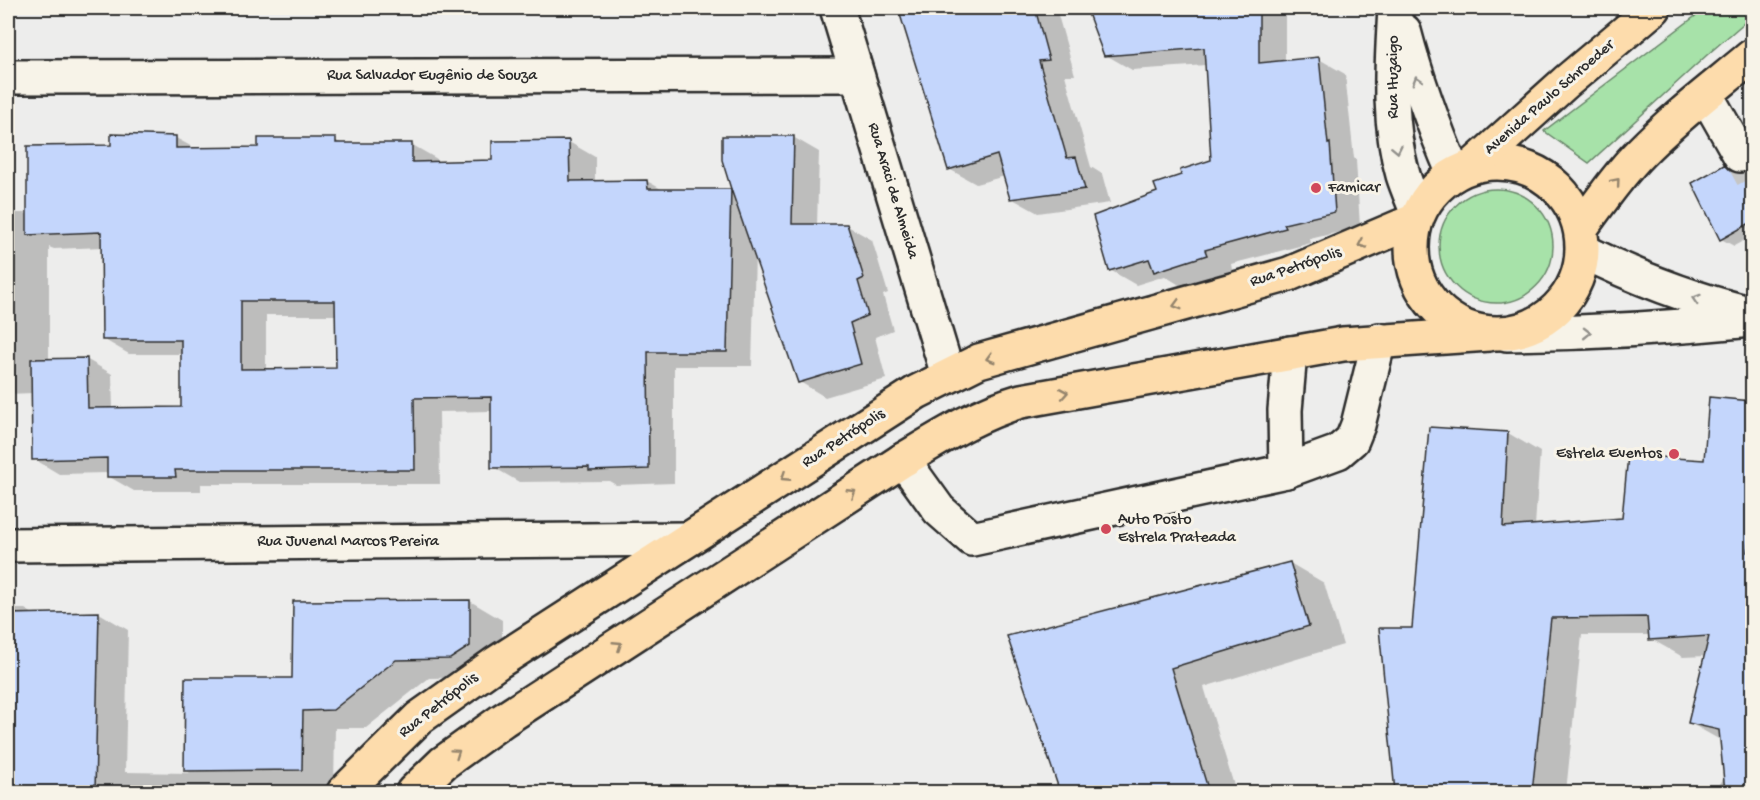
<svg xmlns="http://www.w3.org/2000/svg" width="1760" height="800" font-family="'Gochi Hand',sans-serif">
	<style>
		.green { fill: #a7e2a9; stroke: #69866a; stroke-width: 1.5 }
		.shadow { fill: #0003; fill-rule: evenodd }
		.building { fill: #c4d6fc; stroke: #2b2b2b; stroke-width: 1.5; fill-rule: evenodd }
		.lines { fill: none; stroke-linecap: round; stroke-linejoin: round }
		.minor-tunnel { stroke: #c6c6c5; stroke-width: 33; stroke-dasharray: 33 16; stroke-linecap: butt }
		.minor-casing { stroke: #2b2b2b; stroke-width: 38 }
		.major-casing { stroke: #2b2b2b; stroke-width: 38 }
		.minor { stroke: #f7f3e8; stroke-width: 33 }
		.major { stroke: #fddcac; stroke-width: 33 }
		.oneway { stroke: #918f8a }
		.oneway2 { stroke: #94846c }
		.poi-dot { fill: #d1495b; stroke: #f7f3e8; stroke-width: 2 }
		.labels { text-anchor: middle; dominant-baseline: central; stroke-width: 6; stroke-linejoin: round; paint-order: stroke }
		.street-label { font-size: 16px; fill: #2b2b2b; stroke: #f7f3e8 }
		.poi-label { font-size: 16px; fill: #2b2b2b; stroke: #f7f3e8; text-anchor: start }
	</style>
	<rect width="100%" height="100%" fill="#ededec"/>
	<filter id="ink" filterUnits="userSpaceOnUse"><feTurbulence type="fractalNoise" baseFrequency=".0167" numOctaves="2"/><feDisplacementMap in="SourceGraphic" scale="12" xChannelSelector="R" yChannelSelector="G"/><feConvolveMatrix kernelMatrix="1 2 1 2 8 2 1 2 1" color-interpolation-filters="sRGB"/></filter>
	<g filter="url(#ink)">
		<g class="green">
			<path d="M1706,8h46v8l-45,39 -118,108 -45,-32z"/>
			<circle cx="1496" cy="246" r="57"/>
		</g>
		<g class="shadow">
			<path d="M174,8h330v3l-328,-2z"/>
			<path d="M628,8h120v1l-112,3z"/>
			<path d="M899,8h157l19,67h-10l26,92 11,7 8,29 -72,10 -27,-15 -6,-22 -29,8 -27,-15z"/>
			<path d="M1087,8h198v54l34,-3 26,15 9,84 2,2 4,67 -50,12 1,4 -80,21 1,6 -51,16 -16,-10 -29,9 -26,-15 49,-77 24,-17 29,-15 -6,-96 -74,5 -26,-15z"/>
			<path d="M793,137l26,15 -2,74 29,-1 26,15 16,53 -5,2 10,35 -18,7 11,42 -61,18 -25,-15 -45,-128 -3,112h-78v117l-58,2 -7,-4 -90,1 -26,-15v-56l-54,1 1,72h-239v7h-67l-26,-15v-3l-49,1 -25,-15 -1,-66 -25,1v-181h17l3,2 84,-69 64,-8 20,11h64l75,-9 9,5 67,-1 26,15v4l56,-1 76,-20 26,15v25l52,-1 16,9h71zM49,247l5,2 49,-2v92l26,15h53v54l-69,1 -1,-35 -26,-15 -37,1zM266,315h71v55h-71z"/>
			<path d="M1724,166l14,9 14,-5v66l-18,10 -13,-7z"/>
			<path d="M1711,399l41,3v390h-37l10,-16 -3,-35 -32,-18 16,-67 -23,1 -32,-18 -1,-4h-68l-16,157h-170l-15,-163 32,1 17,-202 78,5 32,19 -5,74 89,-7 81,-57z"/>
			<path d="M1290,563l34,20 19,62 -139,42 32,105h-174l-53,-155z"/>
			<path d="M470,601l32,19v44l-20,13 -53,1 -63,50h-31l-1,60 -117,1v3h-28v-5h-3v5h-178v-183h17l10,6 64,-2 29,17 -3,142 65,1 -5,-3 109,-90v-78z"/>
		</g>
		<g class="building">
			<path d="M898,8h137l14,52 -10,1 28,97 9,-1 9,32 -75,10 -13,-44 -49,15z"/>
			<path d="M1086,8h173v55l60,-6 9,87 2,-1 5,69 -51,12 2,4 -81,22 2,5 -53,17 -5,-13 -40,12 -16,-55 64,-24 -3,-8 27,-9 -1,-5 31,-10 -7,-112 -100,8z"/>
			<path d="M111,134l65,2v12l82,-1v-9h78v5h76v19l80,-2v-19l77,-1 1,41 77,-1 1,9h83l-9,-29v-24h72l-2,88h55l17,54 -6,3 10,34 -18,8 11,41 -63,19 -67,-194 -4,163h-79l1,117 -60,2v-4l-98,1v-71l-77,1 1,72h-240l1,7h-69v-19l-75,2 -1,-101 56,-1 1,50 93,-1v-67h-79l-1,-108 -74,3v-89l84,-1zM241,301h94l1,67 -95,1z"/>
			<path d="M1724,165l6,6 9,3 10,-2 3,-4v54l-32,18 -28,-57z"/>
			<path d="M1709,397l43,4v112l-5,39h5v240h-27l-6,-62 -31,-7 21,-87 -60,4 -2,-23 -96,1 -19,174h-137l-16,-164h33l17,-201 79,5 -5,95 119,-9 6,-63 76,5z"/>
			<path d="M1290,562l19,64 -138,42 38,124h-149l-53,-156z"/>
			<path d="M470,600v46l-20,13 -54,1 -63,50 -30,1 -1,59 -118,1 1,-93h107l1,-77z"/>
			<path d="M99,612l-4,180h-87v-178z"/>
		</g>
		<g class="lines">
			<path class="minor-tunnel" d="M1740,155l12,22"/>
			<defs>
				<g id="minor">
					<path d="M837,8l111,367"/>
					<path d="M1395,8c-3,56 -8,112 8,167 4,13 10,26 15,39"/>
					<path d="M1404,31c13,50 30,96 50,143"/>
					<path d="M8,77l849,-2"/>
					<path d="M1706,95l34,60"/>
					<path d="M1583,251c53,27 107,47 165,62"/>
					<path d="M1507,334c82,-1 164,-6 245,-14"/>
					<path d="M903,460l36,50 33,29 314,-68 -1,-61 5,-57"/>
					<path d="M1286,471l52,-19 14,-12 6,-15 21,-85"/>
					<path d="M8,545l680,-6"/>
				</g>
				<g id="major">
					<circle cx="1497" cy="248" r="85"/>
					<path d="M1474,165l92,-83 88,-74"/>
					<path d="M1581,228c19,-26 37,-53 60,-76 34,-35 74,-65 111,-96"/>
					<path d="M344,792l75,-74 79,-56 419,-270 62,-31 310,-87 127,-54"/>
					<path d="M413,792l30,-29 60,-43 400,-260c40,-24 74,-46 118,-59l322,-57 146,-10"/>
				</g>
			</defs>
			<use href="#minor" class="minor-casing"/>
			<use href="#major" class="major-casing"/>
			<use href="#minor" class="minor"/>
			<use href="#major" class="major"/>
		</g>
		<defs><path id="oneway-chevron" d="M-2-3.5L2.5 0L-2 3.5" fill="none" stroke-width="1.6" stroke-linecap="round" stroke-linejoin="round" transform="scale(1.5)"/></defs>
		<g class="oneway">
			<use href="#oneway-chevron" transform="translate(1417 80) rotate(-107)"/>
			<use href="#oneway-chevron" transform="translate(1397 149) rotate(78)"/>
			<use href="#oneway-chevron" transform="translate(1696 299) rotate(-162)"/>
			<use href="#oneway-chevron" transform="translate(1587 333) rotate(-1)"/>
		</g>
		<g class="oneway2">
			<use href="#oneway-chevron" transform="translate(1616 182) rotate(-50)"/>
			<use href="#oneway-chevron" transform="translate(1362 244) rotate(156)"/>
			<use href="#oneway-chevron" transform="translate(1177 305) rotate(164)"/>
			<use href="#oneway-chevron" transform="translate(990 358) rotate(164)"/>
			<use href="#oneway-chevron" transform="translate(1064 393) rotate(-10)"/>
			<use href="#oneway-chevron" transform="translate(785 477) rotate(147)"/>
			<use href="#oneway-chevron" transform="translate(852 493) rotate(-33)"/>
			<use href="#oneway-chevron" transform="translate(618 645) rotate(-33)"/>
			<use href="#oneway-chevron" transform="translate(456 753) rotate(-35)"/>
		</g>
	</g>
	<g class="poi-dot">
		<circle cx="1316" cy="188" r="6"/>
		<circle cx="1674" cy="454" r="6"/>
		<circle cx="1106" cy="529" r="6"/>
	</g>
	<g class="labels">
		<g class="street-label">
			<text x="432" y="76">Rua Salvador Eugênio de Souza</text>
			<text transform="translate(1394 77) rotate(-90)">Rua Ituzaigo</text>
			<text transform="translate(1550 98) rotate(-41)">Avenida Paulo Schroeder</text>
			<text transform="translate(892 191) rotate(73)">Rua Araci de Almeida</text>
			<text transform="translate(1296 268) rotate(-19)">Rua Petrópolis</text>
			<text transform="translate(844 439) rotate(-33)">Rua Petrópolis</text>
			<text x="348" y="542">Rua Juvenal Marcos Pereira</text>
			<text transform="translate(439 706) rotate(-38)">Rua Petrópolis</text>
		</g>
		<g class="poi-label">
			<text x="1328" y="188">Famicar</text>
			<text x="1662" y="454" text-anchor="end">Estrela Eventos</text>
			<text x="1118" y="520">Auto Posto<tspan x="1118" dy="18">Estrela Prateada</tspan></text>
		</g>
	</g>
	<rect width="1760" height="800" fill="none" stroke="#f7f3e8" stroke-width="30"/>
	<rect x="15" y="15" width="1730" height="770" fill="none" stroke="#2b2b2b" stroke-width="2" filter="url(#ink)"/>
</svg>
